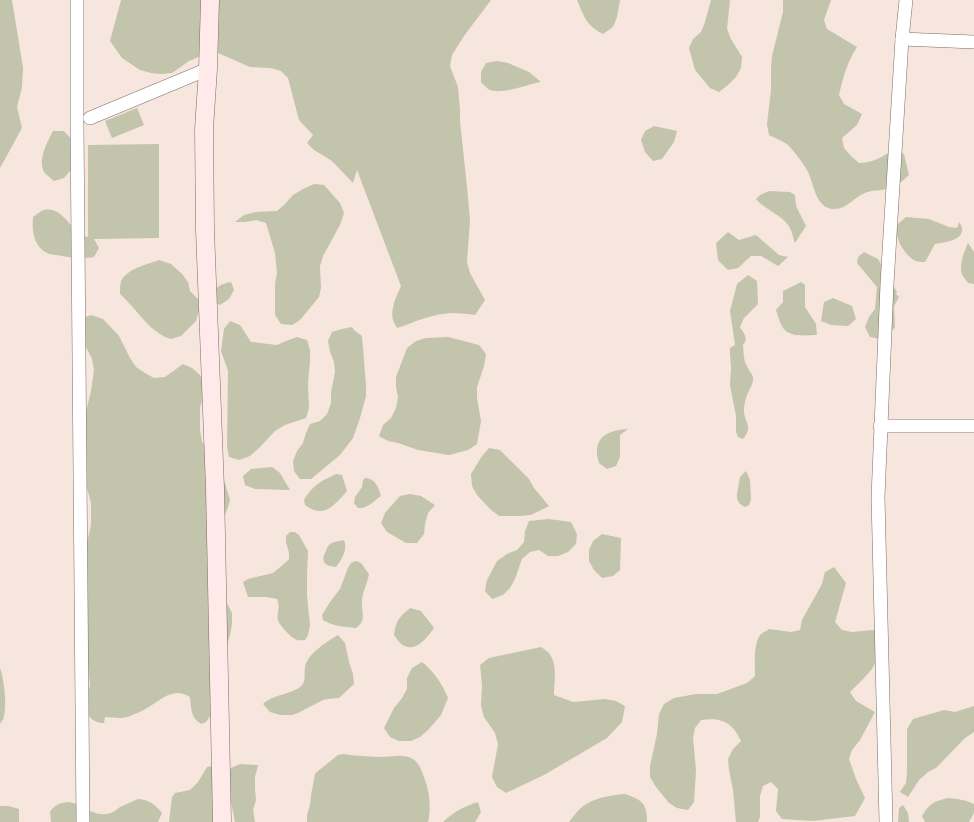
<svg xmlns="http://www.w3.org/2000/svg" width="974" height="822" font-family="Arial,sans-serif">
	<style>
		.green { fill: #c2c4ab }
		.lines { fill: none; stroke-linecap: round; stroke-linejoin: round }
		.street-casing { stroke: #7c6e66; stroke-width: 14 }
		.secondary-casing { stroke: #7c6e66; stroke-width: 19 }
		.street { stroke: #fff; stroke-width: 13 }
		.secondary { stroke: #ffeae9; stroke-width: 18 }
	</style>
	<rect width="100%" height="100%" fill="#f7e6dd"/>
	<g class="green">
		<path d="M0,0h12l11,68 -1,19 -5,20 5,21 -22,40z"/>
		<path d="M121,0h370l-27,36 -12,19 -2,11 8,21 2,23v11l7,66 3,33 -3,42 3,11 15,27 -10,15c-7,-1 -15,-2 -22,-2 -19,0 -38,9 -56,15 -1,-2 -3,-5 -4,-8 -3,-11 4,-25 8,-34l-44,-116 -4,13 -21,-22 -18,-11 -7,-7 6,-8 -14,-15 -11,-42 -7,-7 -10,-3 -21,-1 -32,-14h-10l-19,8 -17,12 -11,1 -10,-1 -11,-3 -18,-12 -12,-17z"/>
		<path d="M577,0h43l-3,17 -4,10 -10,7c-18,-10 -18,-16 -26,-34z"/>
		<path d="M711,0h19l-3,29 4,10 11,18 -1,11 -5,9 -8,8 -9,7 -9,-4 -15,-18 -6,-22 4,-9 8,-7 4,-10z"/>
		<path d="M783,0h48l-7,20 3,9 30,18c-10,15 -14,31 -18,48l5,9 18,10 -5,11 -15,13 2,10 7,8 8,7c18,-1 24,-7 38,-16l7,7 5,21c-8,8 -16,13 -27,15 -7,1 -10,0 -17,3 -11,4 -18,16 -30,16 -20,1 -21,-27 -28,-39 -3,-6 -14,-20 -19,-25 -5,-4 -13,-7 -19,-10l-2,-11 4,-34v-22l1,-12 11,-44z"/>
		<path d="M497,61l11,2 21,9 12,10c-14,2 -40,14 -53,7 -2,-2 -5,-5 -7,-7v-10l5,-9z"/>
		<path d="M137,108l7,17 -32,13 -7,-17z"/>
		<path d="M654,126l23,5 -3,11 -12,17 -9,2 -8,-9 -4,-12 4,-9z"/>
		<path d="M53,131h11l7,8v31l-7,8 -10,3c-3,-3 -8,-6 -10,-9 -6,-14 3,-29 9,-41z"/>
		<path d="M159,144v94l-65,1 5,9 -5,9c-12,2 -21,1 -32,-1 -4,-1 -11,-1 -15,-3 -14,-7 -15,-23 -14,-36 3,-2 7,-6 11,-7 21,-4 27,25 44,27v-92z"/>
		<path d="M314,184l10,1 16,18 4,10 -4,12 -17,31 -3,10 1,22 -2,9 -19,23 -8,5 -11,-1 -6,-9v-31l2,-11 -2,-20 -9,-30 -10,-3 -10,2h-11l9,-7 12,-3 21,-1 8,-7 8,-9 10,-6z"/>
		<path d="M769,191l21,1 5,3 1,11 10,20 -11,17c-2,-5 -3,-13 -7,-18 -8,-11 -23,-15 -32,-26l4,-4z"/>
		<path d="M906,217l23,2 20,8 8,1 2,-6c1,2 3,4 3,6 2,13 -19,14 -27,16l-10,18c-2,0 -6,0 -9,-1 -11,-4 -25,-27 -17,-38 2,-2 5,-4 7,-6z"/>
		<path d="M728,232l11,8 17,-5 23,20 9,2 -10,9 -17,-10h-10l-13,12 -10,2 -10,-10 -2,-17z"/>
		<path d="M968,243l6,9v32l-6,-1c-2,-3 -5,-6 -6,-9 -3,-10 2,-22 6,-31z"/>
		<path d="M864,252l14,7 19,33 -1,2 3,3 -5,9 1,21 -6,8 -9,4 -10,-2 -5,-10 4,-10 6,-8 2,-22 -20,-24 1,-6z"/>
		<path d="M159,260l12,4 11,10 6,8 2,9 8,8 1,11 -3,11 -15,15 -10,3c-4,-1 -8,-3 -11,-5 -16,-10 -26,-28 -40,-40 0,-4 0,-9 1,-13 7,-13 25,-16 38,-21z"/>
		<path d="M748,275l9,6 1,23 -14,14 -4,9c4,7 9,11 3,18 1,7 0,15 4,21 1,4 5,7 6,11 1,7 -5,14 -7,21 -1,3 -2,8 -2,12 0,13 10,16 -1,29l-5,-2 -2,-5v-16l-6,-31 1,-17 -1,-15v-5l5,-3 -5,-34 7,-27z"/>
		<path d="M231,282l3,8 -5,9 -9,6 -9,-4c4,-14 6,-16 20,-19z"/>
		<path d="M801,282l4,3v22l11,17 1,11c-10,0 -27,3 -34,-7 -3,-5 -5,-12 -7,-18l7,-8v-11z"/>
		<path d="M833,298l19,8 4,13 -8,7 -17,-1 -10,-4 3,-19z"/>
		<path d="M91,315l12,4 16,17 11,22 6,9 9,6 9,5 11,-1 18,-13 9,4 8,7 4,10v11l-4,11v23l2,12 18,25 10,33 -3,10 -9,21 -6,54 15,18 5,10v11l-2,11 -10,33 -3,38 -11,16 -5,2c-10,-6 -10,-15 -11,-27 -17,-11 -29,3 -43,11 -5,3 -14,7 -20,9 -7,2 -15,0 -22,0l-1,6c-12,1 -20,-10 -19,-21 1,-6 3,-11 5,-16l-10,-112 11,-49v-22l-9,-34 1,-45 8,-33 3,-21 -2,-11 -10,-20 -2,-20z"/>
		<path d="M230,321l10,4 11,17 26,3 9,-4 11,-4 10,3 3,10v10l-2,24 1,24 -3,10 -21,7 -10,6 -15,16 -10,9 -11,4 -10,-3 -2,-10 1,-76 -7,-20 3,-22z"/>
		<path d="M352,327l2,3 8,6 4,49v11l-6,22 -7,20 -13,17 -29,24h-11l-6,-8 -1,-10 4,-10 6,-8 3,-10 4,-9 10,-3 7,-7 4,-11v-11l4,-20 -1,-10 -4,-10 -2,-11 4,-9 10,-3z"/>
		<path d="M448,337l31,8 7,9 -2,12 -7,21v11l4,23 -4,23 -9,6 -19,5 -31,-5 -20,-7 -10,-2 -9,-5 4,-11 8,-7 5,-10 2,-11 -2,-10v-10l11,-29 9,-7 10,-3z"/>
		<path d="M628,429l-8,6v22l-4,9 -9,3 -8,-6c-1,-3 -2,-7 -2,-10 -1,-19 16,-23 31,-24z"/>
		<path d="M489,448l11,2 29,29 5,9 15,18 -18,9 -11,1h-21l-9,-7 -13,-14 -5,-9 -1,-12 11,-18z"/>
		<path d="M272,467l8,6 10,17 -35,-1 -10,-4 -2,-9 8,-7z"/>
		<path d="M746,471l4,9 1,20 -2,5 -4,2 -5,-3 -3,-5v-5l3,-17z"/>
		<path d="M336,474l6,1 5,16c-8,9 -19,24 -33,19 -3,-1 -6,-3 -9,-5l-1,-5c9,-15 17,-19 32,-26z"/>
		<path d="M365,478c10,0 14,10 16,18 -8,5 -13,13 -23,12l-4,-5 1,-6 7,-10 1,-7z"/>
		<path d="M410,494l11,2 14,9 -7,8 -3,11 -1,10 -7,9h-11l-19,-11 -6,-9 4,-10 15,-17z"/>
		<path d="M549,519l22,3 6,12 -1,10 -8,8 -10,4h-10l-9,-6 -9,2 -8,7 -7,20 -5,9 -7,7 -11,4 -7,-8 2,-11 10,-19 10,-7 10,-4 7,-8 1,-11 4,-10z"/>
		<path d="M290,532h5l4,3 9,16 -1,23v22l3,29 -2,10 -3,5c-4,0 -6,1 -10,-1 -4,-2 -16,-14 -17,-19 -2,-6 3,-12 -1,-21l-11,-2h-18l-5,-15 5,-3 25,-6 12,-10 4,-4v-6l-3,-11v-6z"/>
		<path d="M602,534l19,4 -1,32 -7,6 -11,2 -8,-8 -5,-9v-11l4,-9z"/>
		<path d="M344,540c4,10 -2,19 -8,27 -11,-1 -16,-5 -10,-16 1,-2 1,-4 3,-6 3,-3 10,-4 15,-5z"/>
		<path d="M356,561l5,2 8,11c-2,11 -8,20 -7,31 0,5 2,12 0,16 -1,3 -4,5 -6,7 -12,-1 -23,-2 -33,-8l-1,-5 8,-13 10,-13 8,-21 3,-5z"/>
		<path d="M834,567l12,16 -11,39 7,8 10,2 21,-2 11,2 2,10 -14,27 -7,8 -15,15 6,9 19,11 -15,28 -8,10 -3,9 7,20 9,19 -10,18 -42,5 -31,-2 -6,-8 2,-22 -7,-7 -8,4 -3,10v21l-2,5h-22l-3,-32 -4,-20 -1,-11 5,-10 8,-8c-9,-19 -19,-24 -40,-21l-6,8 -2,10 3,32 -2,32 -6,8 -11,-2 -8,-5 -13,-16 -6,-10v-11l7,-32 2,-20 5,-10 10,-6 22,-4h21l30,-11 8,-7c0,-11 -2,-33 6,-42 2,-2 6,-3 8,-5l22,3 9,-2 2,-10 20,-36 3,-12z"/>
		<path d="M410,608l11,3 13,17c-8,11 -20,27 -34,15 -2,-2 -4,-6 -6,-8 2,-14 5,-18 16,-27z"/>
		<path d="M338,635l7,8 4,19 4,12 1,10 -15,14 -11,1 -5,1 -25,13 -6,2h-12l-10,-3 -7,-8c10,-10 32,-10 39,-19 4,-4 2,-12 3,-18 2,-13 23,-26 33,-32z"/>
		<path d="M541,647c3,2 6,4 8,6 9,12 5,28 5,42l19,7 32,-3 11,2 9,5 -3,16 -15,16 -63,37 -38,18 -9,-6 -5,-10 6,-33 -3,-11 -11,-16 -3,-11 1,-21 -2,-20 9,-7z"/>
		<path d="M422,662c12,10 20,21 26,36l-7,17 -13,15 -8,7 -9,4h-12l-9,-4 -6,-9 10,-20 8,-10 5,-9v-11l5,-10z"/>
		<path d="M0,668c4,10 7,38 4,48 0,3 -3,6 -4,8z"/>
		<path d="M974,706v26l-9,6 -29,30 -8,4 -9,8 -11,17 -8,-5 6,-9 1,-11v-43l6,-10 31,-9 11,2z"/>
		<path d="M343,754c12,2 24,2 37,3 10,0 24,-4 33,2 7,5 9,13 12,21 5,13 6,29 3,42h-121v-7l3,-10 1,-10 4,-21 3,-3 20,-16z"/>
		<path d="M240,764l18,1 -3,12v12l1,11 -3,10 2,12h-20l-9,-44 5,-10z"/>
		<path d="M212,766l5,56h-48l3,-25 3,-4 15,-3 8,-8 9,-15z"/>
		<path d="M625,794c17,6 22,9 22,28h-78c4,-5 8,-11 13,-15 11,-9 29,-12 43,-13z"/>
		<path d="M949,798c9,1 17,2 25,6v9l-5,9h-44l-3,-6c8,-13 12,-15 27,-18z"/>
		<path d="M138,799c11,1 17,5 24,14l-4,9h-107l-1,-10c3,-5 6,-7 12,-9 2,0 4,-1 6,-1 11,0 23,14 38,12 6,0 10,-4 14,-7 6,-3 12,-5 18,-8z"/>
		<path d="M478,802l3,10 -6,10h-32c10,-10 22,-16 35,-20z"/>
		<path d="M903,805l5,8 1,9h-11l1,-14z"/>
		<path d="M0,806h8l11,3v13h-19z"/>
	</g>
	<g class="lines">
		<defs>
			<g id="street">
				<path d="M77,0v124l6,698"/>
				<path d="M902,39l72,3"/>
				<path d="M90,118l118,-49"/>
				<path d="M880,426h94"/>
				<path d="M886,822l-8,-325 9,-213 15,-245 4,-39"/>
			</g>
			<path id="secondary" d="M210,0l-2,69 -4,60 1,101 10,258 7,334"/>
		</defs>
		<use href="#street" class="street-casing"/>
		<use href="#secondary" class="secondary-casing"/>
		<use href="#street" class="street"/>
		<use href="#secondary" class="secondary"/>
	</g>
</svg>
